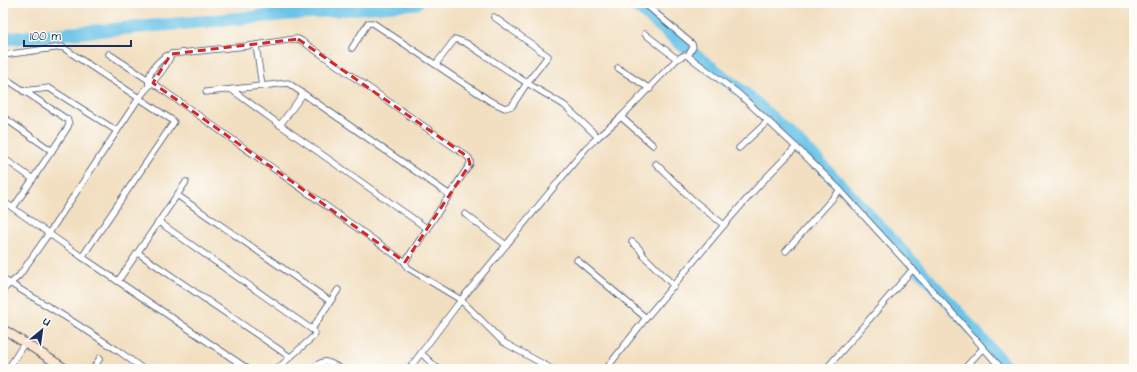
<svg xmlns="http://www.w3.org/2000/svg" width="1137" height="372" font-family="'Architects Daughter',sans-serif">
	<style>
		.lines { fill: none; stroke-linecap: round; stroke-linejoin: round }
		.river { stroke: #6bc4e8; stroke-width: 13 }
		.street-casing { stroke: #3b496d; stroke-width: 7 }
		.secondary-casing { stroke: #3b496d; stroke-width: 10 }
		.street { stroke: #fff; stroke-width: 5.5 }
		.secondary { stroke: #fce5cf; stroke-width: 8 }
		.marked { fill: none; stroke: #d62828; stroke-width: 3; stroke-dasharray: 8 5; stroke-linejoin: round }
	</style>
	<rect width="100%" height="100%" fill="#fdfcf7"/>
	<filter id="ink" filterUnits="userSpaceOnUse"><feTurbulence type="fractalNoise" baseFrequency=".025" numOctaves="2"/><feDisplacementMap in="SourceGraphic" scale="8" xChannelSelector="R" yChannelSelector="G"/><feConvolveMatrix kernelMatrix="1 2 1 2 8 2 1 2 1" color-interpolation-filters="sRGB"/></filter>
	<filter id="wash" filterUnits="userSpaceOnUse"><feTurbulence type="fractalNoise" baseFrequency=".012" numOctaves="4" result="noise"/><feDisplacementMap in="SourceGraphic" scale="16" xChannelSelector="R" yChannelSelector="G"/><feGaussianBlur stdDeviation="0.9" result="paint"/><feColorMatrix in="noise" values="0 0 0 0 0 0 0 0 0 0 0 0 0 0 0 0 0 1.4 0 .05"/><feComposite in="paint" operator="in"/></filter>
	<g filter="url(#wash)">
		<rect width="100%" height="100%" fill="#f2dfc1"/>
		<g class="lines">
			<g class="river">
				<path d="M633,3l54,46 60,46 63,58 53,56 74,80 71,80"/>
				<path d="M3,39l414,-36"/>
			</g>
		</g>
	</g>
	<g filter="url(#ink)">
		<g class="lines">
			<defs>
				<g id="street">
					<path d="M644,3l48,41 1,3 -5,9"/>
					<path d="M645,34l32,25"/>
					<path d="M256,45l6,41"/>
					<path d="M352,48l16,-25h5l117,78 15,7 7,-2 15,-23 21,-27 -54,-39"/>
					<path d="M109,54l44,29 252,179 2,5 1,1 53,32 42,42 49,27"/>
					<path d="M3,55l59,-8 110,73 2,2 -92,135"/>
					<path d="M436,64l19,-25 11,4 61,40 37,22 34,32"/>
					<path d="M618,68l32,21"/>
					<path d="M3,77l65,43 1,4 -1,3 -55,81"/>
					<path d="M149,85c-2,-13 10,-27 22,-31l85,-9 38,-6h4l4,2 166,116 2,3v4l-4,6 -61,92"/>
					<path d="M232,90l48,35 148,104"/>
					<path d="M23,91l26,-3 68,43"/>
					<path d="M206,92l82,-9 162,112"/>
					<path d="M3,117l49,34"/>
					<path d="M621,117l32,28"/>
					<path d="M280,125l23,-31"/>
					<path d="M739,148l29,-27"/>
					<path d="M3,158l30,21"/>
					<path d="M656,164l38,37 30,24"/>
					<path d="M177,195l153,106"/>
					<path d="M3,201l79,56 166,112"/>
					<path d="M465,214l41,31"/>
					<path d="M159,222l155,109 1,2 -1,3 -37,33"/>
					<path d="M632,242c5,4 9,7 11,13l31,31"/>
					<path d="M786,251l54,-61"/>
					<path d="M138,253l152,104"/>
					<path d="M577,260l69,58"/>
					<path d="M3,279l69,42 48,31 23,17"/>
					<path d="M118,281l68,-99"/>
					<path d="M3,291l3,-4 13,-11 30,-43 90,-135c10,-14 27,-27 32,-44"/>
					<path d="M312,329l26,-39"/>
					<path d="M421,353l17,16"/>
					<path d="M8,369l17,-27"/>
					<path d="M93,369l7,-11"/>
					<path d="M313,369c10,-11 16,-8 28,0"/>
					<path d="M409,369l52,-69 125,-152 12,-11 23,-20 56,-58 8,-4 3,1 51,38 57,53 44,43 108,118 54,61"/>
					<path d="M606,369l40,-51 78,-93 36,-41 36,-37"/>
					<path d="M826,369l87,-100"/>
					<path d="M964,369l19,-21"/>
				</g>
				<path id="secondary" d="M3,329l63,40"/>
			</defs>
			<use href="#street" class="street-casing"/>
			<use href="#secondary" class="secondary-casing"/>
			<use href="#street" class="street"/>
			<use href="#secondary" class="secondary"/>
		</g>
	</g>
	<path class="marked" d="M298,39l170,118 2,7 -65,98 -252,-179 18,-29z"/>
	<rect width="1137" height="372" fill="none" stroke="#fdfcf7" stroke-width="16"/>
	<g transform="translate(42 330) rotate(29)" stroke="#fdfcf7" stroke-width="3" paint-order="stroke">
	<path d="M0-3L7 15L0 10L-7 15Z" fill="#1b2f5e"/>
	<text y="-6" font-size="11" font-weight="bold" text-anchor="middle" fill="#1b2f5e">U</text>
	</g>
	<path d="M24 40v6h107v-6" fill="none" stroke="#1b2f5e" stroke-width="2"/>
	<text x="30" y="40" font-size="12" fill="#1b2f5e" stroke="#fdfcf7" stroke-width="3" paint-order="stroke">100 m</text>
</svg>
